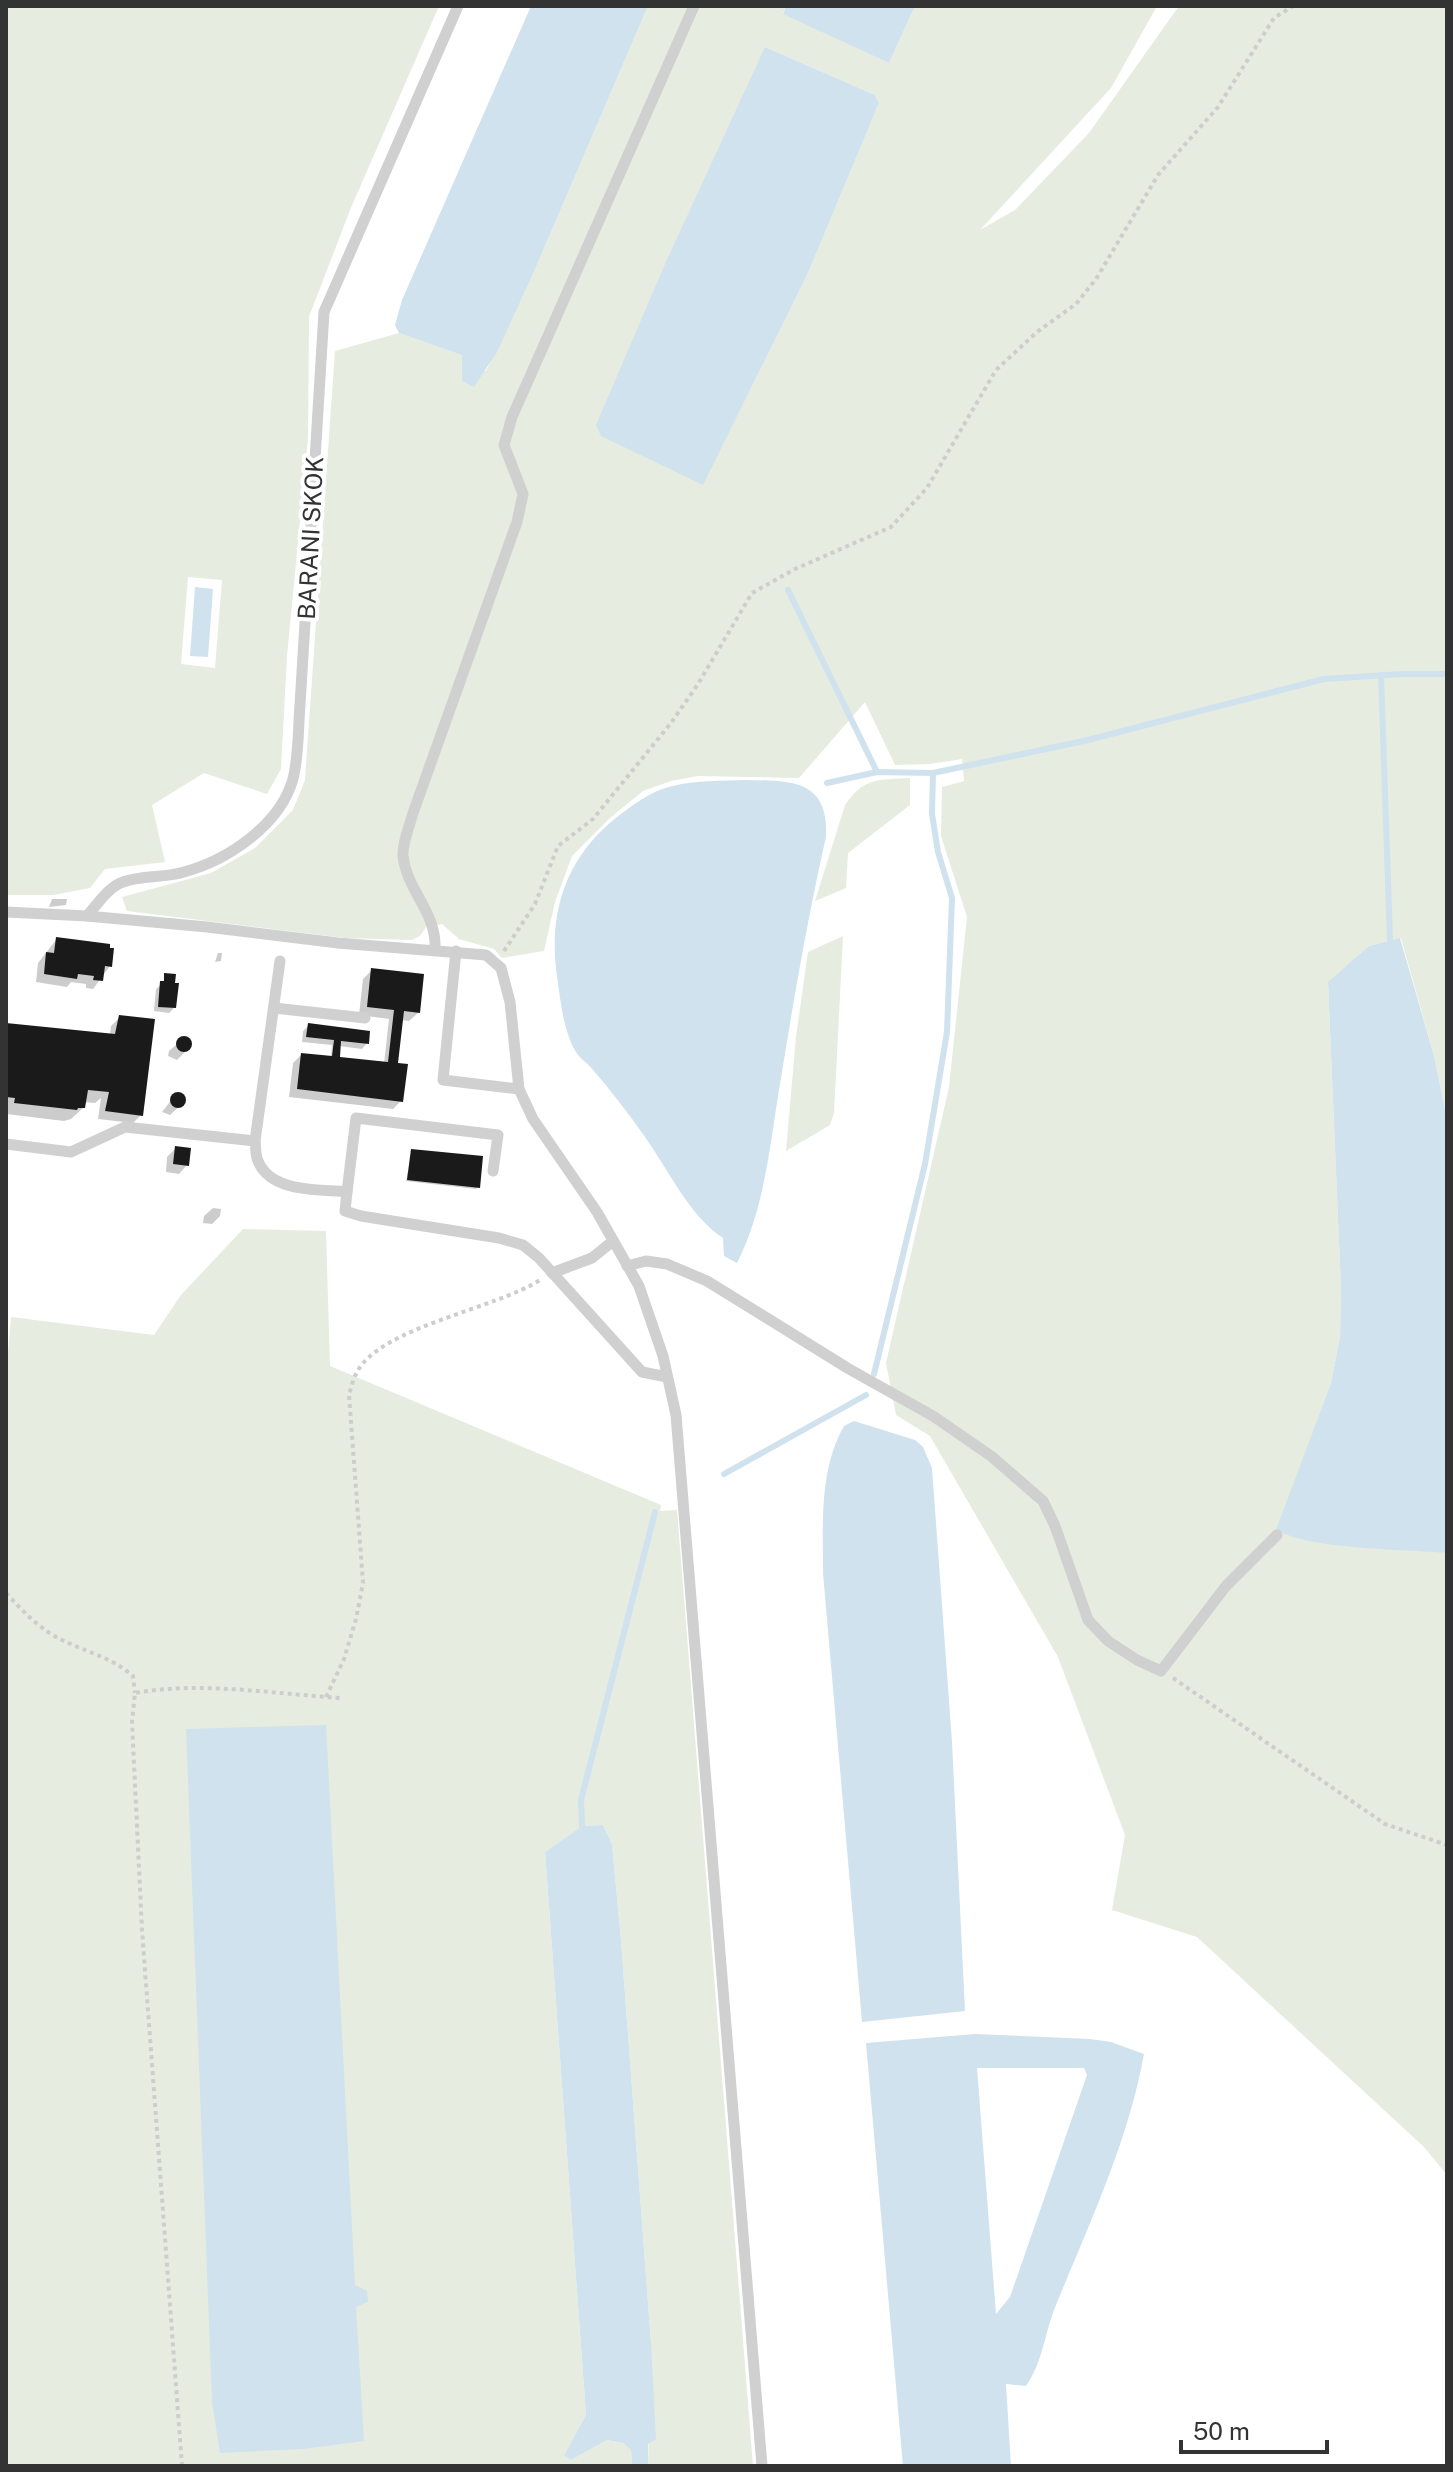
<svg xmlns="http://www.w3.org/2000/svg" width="1453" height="2472" font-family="'Public Sans',sans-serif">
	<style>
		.green { fill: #e6ecdf; fill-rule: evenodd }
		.water { fill: #cfe2ee; fill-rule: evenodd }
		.shadow { fill: #0003 }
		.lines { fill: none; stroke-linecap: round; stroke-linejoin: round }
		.stream { stroke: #cfe2ee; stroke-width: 6 }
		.building { fill: #1a1a1a }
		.path { stroke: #cdcdcd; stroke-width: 4; stroke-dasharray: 4 4; stroke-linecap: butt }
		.lane { stroke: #d0d0d0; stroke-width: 11 }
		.labels { text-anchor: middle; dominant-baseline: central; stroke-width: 8; stroke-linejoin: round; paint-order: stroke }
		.street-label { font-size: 24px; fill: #333; stroke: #fff }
	</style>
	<rect width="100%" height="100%" fill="#fff"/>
	<g class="green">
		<path d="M6,6h433l-89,204 -41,107 -1,121 -21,218 -6,113 -14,25 -63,-21 -52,32 13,57 -60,7 -15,19 -37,7h-47zM188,577l34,3 -7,88 -34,-4z"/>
		<path d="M648,6h138l-3,7 106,50 26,-57h242l-46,82 -131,142 35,-20 74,-77 90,-127h268v1113l-13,-63 -33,-118 -32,8 -41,37 13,307 -1,47 -9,46 -54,147 170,23v622l-23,-28 -227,-210 -85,-27 13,-75 -67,-178 -128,-221 -34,-21 -10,-52 63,-276 18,-170 -26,-81 1,-49 22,-6 -2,-22 -32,5 -35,1 -30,-63 -66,76 -101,-2 -27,5 -28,10 -33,27 -38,38 -17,46 -11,49 -42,7 -8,-9 -35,-10 -17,-15 -16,3 -6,9 -8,4 -67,-2 -218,-27 -5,-14 89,-24 44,-25 38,-38 12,-30 30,-429 64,-18 64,22 23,16 50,-104zM765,47l110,48 4,8 -71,170 -105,211z"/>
		<path d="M910,778v27l-62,48 -2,35 -31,13 30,-96c19,-28 34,-25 65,-27z"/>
		<path d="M843,936l-9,177 -4,12 -44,26 10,-114 12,-85z"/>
		<path d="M243,1229l83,2 4,135 331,139 -1,6 17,-1 76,956h-105l3,-123 -30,-403 -9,-96 -9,-19 -21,1 -37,26 41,563 -22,40 7,5 36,-20 16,3 8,7 1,16h-626v-1088l5,-61 143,18 27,-40z"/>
	</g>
	<g class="water">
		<path d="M531,6h117l-112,261 -39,85 -23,35 -12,-6v-26l-63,-22 -4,-8 7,-25z"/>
		<path d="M786,6h129l-26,57 -106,-49z"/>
		<path d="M765,47l110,48 4,8 -71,170 -105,212 -102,-49 -5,-11 69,-161z"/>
		<path d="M195,587l18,2 -5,68 -18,-1z"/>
		<path d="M746,780c45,1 83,-1 80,57 -18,79 -32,161 -45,241 -11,63 -15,128 -44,185l-13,-7 -1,-18c-33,-21 -55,-69 -78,-101 -16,-23 -34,-46 -52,-67 -5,-7 -13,-11 -17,-18 -12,-18 -16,-54 -19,-76 -10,-68 12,-125 68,-165 15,-11 29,-21 48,-25 23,-6 49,-5 73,-6z"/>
		<path d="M1400,938l34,118 13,63v434c-44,-4 -134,-3 -171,-23l55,-147 9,-46 1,-47 -13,-308 41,-36z"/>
		<path d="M854,1421l61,19 8,7 9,21 20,274 13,269 -103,11 -39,-449c0,-49 -4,-103 21,-147z"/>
		<path d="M326,1725l29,560 12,6 1,11 -12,5 8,134 -61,8 -83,4 -8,-51 -26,-673z"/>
		<path d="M603,1825l9,19 9,96 30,403 5,96 -8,5v22h-16l-1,-16 -8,-7 -16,-3 -36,20 -7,-5 22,-40 -41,-563 37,-26z"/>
		<path d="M975,2034l115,5 21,3 33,12c-16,88 -54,168 -88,251 -11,26 -13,57 -30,81l-20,-2 5,82h-108l-37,-423zM977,2068h107l3,7 -77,222 -14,17z"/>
	</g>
	<g class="shadow">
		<path d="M52,899h15l-1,6 -17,2z"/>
		<path d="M56,940l54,26 -17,23 -7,-1v-4l-15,-2 -4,5 -31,-5 2,-19z"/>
		<path d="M218,953h4l-1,8 -6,1z"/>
		<path d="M371,971l47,42 -9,8 -8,-1 -5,42 5,39 -8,8 -104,-12 4,-34 8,-8 30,3 1,-13 -30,-3 1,-11 6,-6 58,18 -5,6 -23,-3 -4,12 49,6 5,-45 -30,-4 4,-36z"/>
		<path d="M165,975l9,33 -5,5 -15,-2 2,-22 7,-6z"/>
		<path d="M120,1017l21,98 -8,8 -35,-4 3,-21 -6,5 -11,-1 -1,6 -12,11 -7,2 -58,-7v-89l104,10 1,-9z"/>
		<path d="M183,1039h5l2,8 -13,13 -9,-4 1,-5z"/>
		<path d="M176,1094h4l3,9 -13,12 -8,-3z"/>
		<path d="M176,1148l11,17 -8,9 -13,-2 1,-15z"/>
		<path d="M412,1151l66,36 -2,2 -70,-8z"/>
		<path d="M213,1208l8,1 -1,7 -8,8 -9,-1 1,-7z"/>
	</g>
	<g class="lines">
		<g class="stream">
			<path d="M788,590l89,182"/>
			<path d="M1381,675l9,265"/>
			<path d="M827,783l50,-11 56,1 155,-33 236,-61 78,-5h45"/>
			<path d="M874,1374l51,-210 22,-132 5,-134 -14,-46 -6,-38 1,-41"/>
			<path d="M724,1474l142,-79"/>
			<path d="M582,1826l-1,-26 74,-288"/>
		</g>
	</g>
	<g class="building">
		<path d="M56,937l54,7v4h4l-2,19 -7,-1 -2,15 -10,-1 1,-4 -16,-2 -1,5 -33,-5 2,-22 8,1z"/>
		<path d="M371,968l53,6 -4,39 -16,-2 -6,52 10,1 -5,38 -106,-13 4,-36 31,3 2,-16 -28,-3 2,-14 62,8 -1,13 -28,-3 -1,16 48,5 6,-52 -27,-3z"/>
		<path d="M164,973l12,1 -1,9h4l-3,25 -18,-1 2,-26h4z"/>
		<path d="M119,1015l36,4 -12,97 -38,-5 4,-19 -21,-2 -3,18h-7l-1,2 -63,-7 1,-5 -9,-1v-74l109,11z"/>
		<circle cx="184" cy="1044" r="8"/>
		<circle cx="178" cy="1100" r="8"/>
		<path d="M175,1146l16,2 -2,18 -16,-2z"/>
		<path d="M411,1149l72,7 -3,32 -73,-8z"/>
	</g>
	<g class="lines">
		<g class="path">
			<path d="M504,951l31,-47 23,-58 35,-27 78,-96 27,-39 54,-91 43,-24 96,-42 36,-39 69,-118 41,-38 39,-28 20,-25 62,-104 60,-68 56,-89 19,-12"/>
			<path d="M6,1593c13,14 26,28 42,39 27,18 60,22 85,44l2,17"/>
			<path d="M1173,1678l212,146 62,21"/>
			<path d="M326,1697l18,-38 12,-40 7,-36 -14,-188c2,-7 4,-16 8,-23 24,-45 138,-63 183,-92"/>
			<path d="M182,2466l-40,-536 -10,-208 3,-29c67,-12 139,1 206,5"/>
		</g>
		<g class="lane">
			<path d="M6,912l81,4c10,-11 21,-29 36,-34 18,-7 42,-4 61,-10 44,-12 96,-47 109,-93 6,-24 5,-50 7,-74l24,-393 134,-306"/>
			<path d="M87,916l120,11 131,16 148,12 15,13 9,34 9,87 14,30 64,93 42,74 24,70 13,59 86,1051"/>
			<path d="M435,950c2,-39 -28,-58 -32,-94 -1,-13 7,-31 10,-43l104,-291 6,-28 -19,-49 8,-28 182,-411"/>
			<path d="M456,951l-13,129 76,9"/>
			<path d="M274,1008l91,10"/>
			<path d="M255,1141l25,-180"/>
			<path d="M6,1144l65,8 54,-25 130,14c1,5 0,14 3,20 13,32 61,28 89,31l9,-74 142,17 -5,36"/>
			<path d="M347,1192l-2,19 16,5 138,22 24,7 16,13 103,114 25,5"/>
			<path d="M627,1266l19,-5 21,3 40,17 142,88 84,47 58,40 52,45 12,25 33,94 20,21 29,19 24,11 65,-85 51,-51"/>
			<path d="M552,1273l40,-15 21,-17"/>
		</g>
	</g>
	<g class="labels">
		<g class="street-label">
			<text transform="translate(310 538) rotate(-87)">BARANI SKOK</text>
		</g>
	</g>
	<rect width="1453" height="2472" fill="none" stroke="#333333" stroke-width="16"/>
	<path d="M1181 2440v12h146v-12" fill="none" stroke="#333333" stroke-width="4"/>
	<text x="1193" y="2440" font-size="24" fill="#333333" stroke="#ffffff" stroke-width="6" paint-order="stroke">50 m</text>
</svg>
